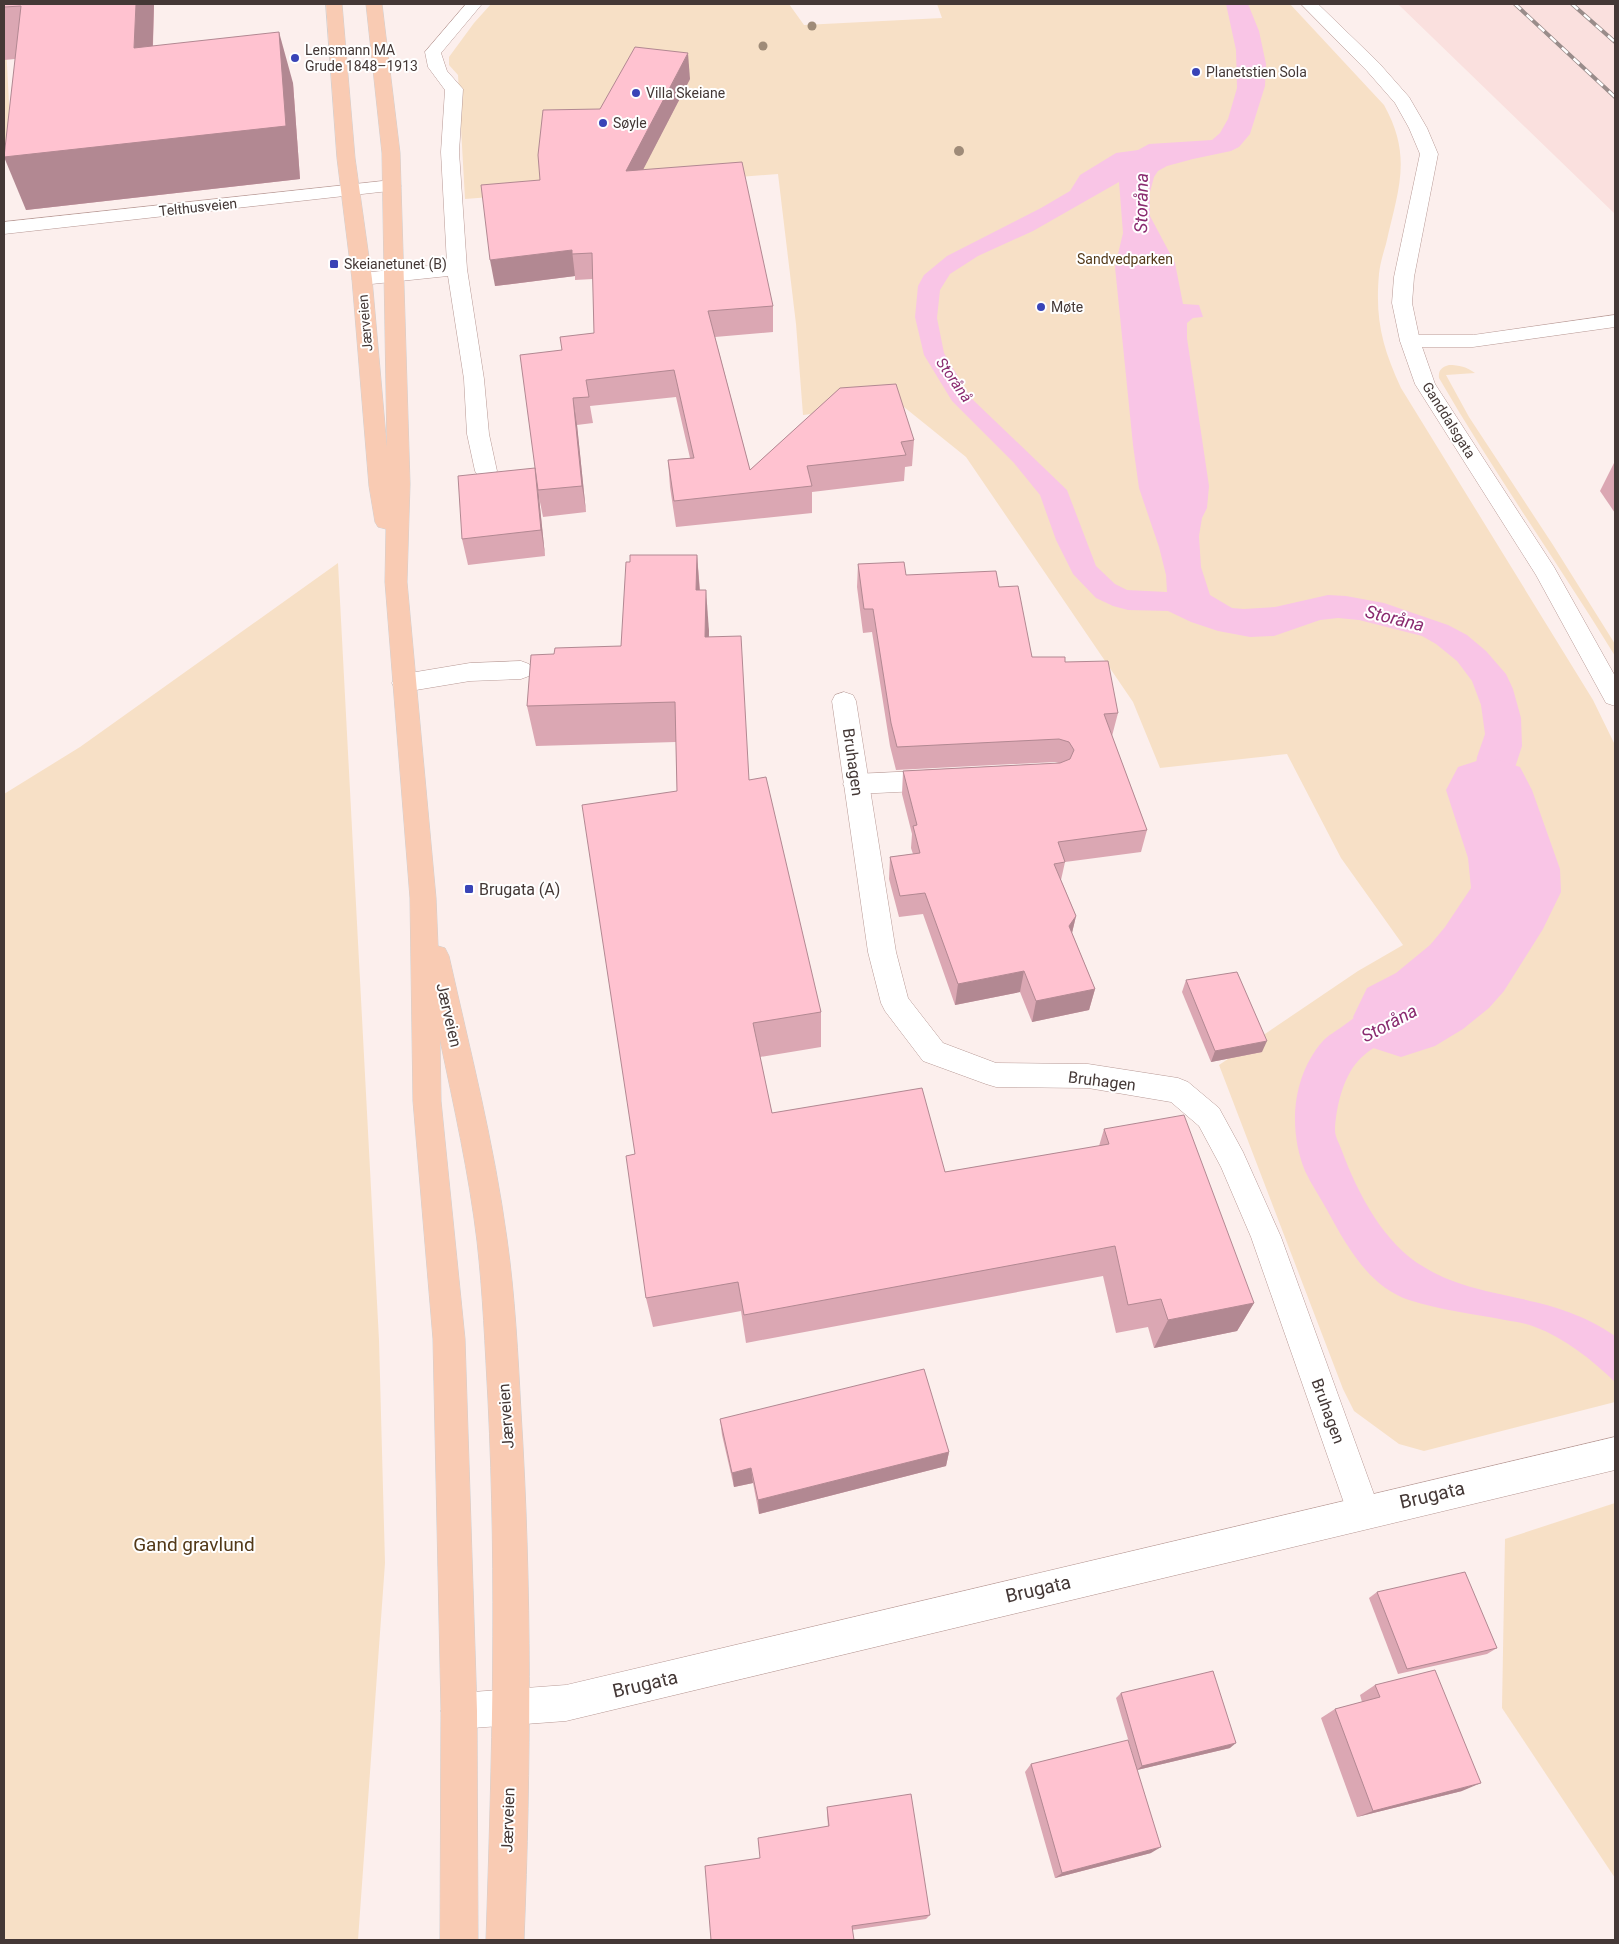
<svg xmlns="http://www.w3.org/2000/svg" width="1619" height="1944" font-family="Roboto,sans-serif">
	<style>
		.built { fill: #fae0de }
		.green { fill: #f7e0c6 }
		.water { fill: #f9c5e6; fill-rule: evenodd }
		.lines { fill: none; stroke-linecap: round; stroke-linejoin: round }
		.river { fill: #f9c5e6; fill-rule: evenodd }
		.service-casing { stroke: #b89a96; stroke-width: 1 }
		.minor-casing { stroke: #b89a96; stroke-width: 1 }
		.tertiary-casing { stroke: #b89a96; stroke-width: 1 }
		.primary-casing { stroke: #d2cfcf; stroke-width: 1 }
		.service { fill: #fff; fill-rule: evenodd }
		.minor { fill: #fff; fill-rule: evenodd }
		.tertiary { fill: #fff; fill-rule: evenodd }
		.primary { fill: #f9cbb3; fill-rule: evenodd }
		.rail-casing { stroke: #998c8a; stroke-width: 4 }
		.rail { stroke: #fff; stroke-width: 2.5; stroke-dasharray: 8; stroke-linecap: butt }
		.tree { fill: #9f8b78 }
		.wall { fill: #dba7b3 }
		.shaded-wall { fill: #b28892 }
		.building { fill: #ffc2d0; stroke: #b28892 }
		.poi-dot { fill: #3944b7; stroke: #fff; stroke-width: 2 }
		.labels { text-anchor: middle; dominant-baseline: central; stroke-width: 4; stroke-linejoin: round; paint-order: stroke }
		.far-poi-label { font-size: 14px; fill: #443836; stroke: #fff; text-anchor: start }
		.far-street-label { font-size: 14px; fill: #443836; stroke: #fff }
		.far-park-label { font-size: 14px; fill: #533918; stroke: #fff }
		.far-water-label { font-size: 15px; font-style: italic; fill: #8a2b70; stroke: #fff }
		.street-label { font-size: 16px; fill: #443836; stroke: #fff }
		.poi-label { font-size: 16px; fill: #443836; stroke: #fff; text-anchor: start }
		.water-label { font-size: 18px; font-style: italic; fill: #8a2b70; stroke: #fff }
		.near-street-label { font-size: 19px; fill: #443836; stroke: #fff }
		.near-park-label { font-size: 19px; fill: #533918; stroke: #fff }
	</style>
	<rect width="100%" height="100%" fill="#fcefed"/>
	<path class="built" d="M1397,4h218v210l-215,-208z"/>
	<g class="green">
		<path d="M491,4h298l15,21 138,-7 -5,-14h353l94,101c29,52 14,85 2,139 -3,10 -6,20 -7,30 -4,45 3,73 22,114l192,312 22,45v657l-191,49 -25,-7 -45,-33 -11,-22 -124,-324 139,-94 45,-26 -62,-87 -54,-104 -127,14 -27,-66 -167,-245 -62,-50 -9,-3 -92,11 -7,-91 -18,-150 -313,25 -7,-124 -9,-10v-8l25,-34z"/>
		<path d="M4,6l7,137 -7,2z"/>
		<path d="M1449,365c10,0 18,2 26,8l-29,2 23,42 84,128 62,99v12c-57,-93 -121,-183 -176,-278 -1,-8 3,-11 10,-13z"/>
		<path d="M338,563l41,777 6,223 -27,377h-354v-1146l76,-47z"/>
		<path d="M1615,1503v375l-113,-170 3,-169z"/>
	</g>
	<g class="water">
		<path d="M1226,4h22l11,27 7,33 -1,22 -15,48 -11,13 -8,4 -38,8 -26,7 -9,5 -4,6 -4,15v24l25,47 8,41 16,1 4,12 -10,1 -6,5v15l22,148 -2,22 -5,10 -3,18 2,31 9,28 22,13 12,1 31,-2 53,-12 18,1 38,7 64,22 19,10 19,16 20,23 7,15 8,29 1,28 -11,34 6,43 15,69 -3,25 -4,9 -35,-22 -2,-36 -15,-81 4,-30 8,-23 -4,-29 -9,-24 -15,-20 -21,-17 -14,-8 -63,-16 -21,-2 -18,2 -46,16 -24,1 -32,-6 -27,-9 -23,-11 -40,-1 -15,-4 -17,-8 -23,-24 -17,-34 -16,-45 -26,-32 -62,-62 -28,-46 -9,-38 3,-31 6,-11 23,-19 94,-48 29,-17 10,-16 36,-22 22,-3 11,-6 63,-4 8,-7 8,-14 9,-31 -1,-38zM1119,182l4,51 -8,34 18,178 6,43 20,59 7,28 1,17 -40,-2 -12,-6 -19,-18 -29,-76 -97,-93 -26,-44 -7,-35 3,-28 10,-16 28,-18 55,-25z"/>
		<path d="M1482,923l31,18c-23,32 -47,65 -83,82 -22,11 -50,17 -68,34 -18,16 -26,49 -27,73 0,7 5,15 7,21 16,43 42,93 82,116 20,13 48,21 71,26 45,10 81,16 120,43v46c-23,-22 -50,-44 -80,-55 -9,-4 -20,-5 -30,-7 -31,-6 -65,-10 -96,-20 -40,-13 -63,-55 -82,-90 -7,-13 -16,-26 -22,-39 -17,-42 -13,-94 17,-129 5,-6 14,-11 21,-16 31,-24 66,-41 98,-64 16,-11 27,-27 41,-39z"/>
	</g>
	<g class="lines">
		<path class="river" d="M1489,757l31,10 12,23 28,79 1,23 -18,37 -39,62 -15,17 -26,21 -28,17 -34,11 -34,-11 -14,-29 14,-29 29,-15 34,-28 15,-18 26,-39 -3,-30 -22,-68 12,-23z"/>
		<defs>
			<g id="service">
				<path d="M1615,315v12l-142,20h-63l-7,-2 -3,-4 3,-4 7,-2h63z"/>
				<path d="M521,661l8,3 4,6 -4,6 -8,3 -51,2 -66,11 -9,-3 -3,-6 3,-6 9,-3 66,-11z"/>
				<path d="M939,770l9,3 4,7 -4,7 -9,3 -83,4 -9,-3 -4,-7 4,-7 9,-3z"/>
			</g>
			<g id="minor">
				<path d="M466,4h16l-41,49 6,18 16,18 -4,63 8,117 17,110 5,55 8,37 -3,5 -8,2 -8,-2 -3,-5 -8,-37 -3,-55 -16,-103 -86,9 -7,-2 -3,-4 3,-4 7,-2 85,-9 -6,-112 4,-62 -17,-23 -3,-15z"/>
				<path d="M1301,4h17l61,59 30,34 18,31 11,26 -24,123 -2,26 8,38 15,43 119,183 61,109v30l-9,-3 -70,-128 -121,-191 -15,-43 -8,-38 2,-26 26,-123 -11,-26 -14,-25 -28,-32z"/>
				<path d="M392,180l6,2 3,4 -3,4 -394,44v-12z"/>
				<path d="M844,692l9,3 3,6 40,251 12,46 35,45 53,20 92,1 90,14 10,4 31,26 24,44 38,85 99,274 -5,12 -12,5 -12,-5 -100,-286 -30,-70 -22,-41 -28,-24 -83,-14 -92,-1 -10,-3 -63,-23 -38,-50 -4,-8 -13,-51 -36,-251 3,-6z"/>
			</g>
			<path id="tertiary" d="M1615,1437v33l-1049,251 -107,8 -13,-5 -5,-13 5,-13 13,-5 107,-8z"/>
			<path id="primary" d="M326,4h16l13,154 17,121 15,169 -5,-295 -16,-149h16l18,149 10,331 -3,98 29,316 2,48 7,2 4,8c21,94 45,187 58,283 8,57 11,116 14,173 11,176 10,353 3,528h-38c6,-180 11,-360 2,-540 -3,-53 -5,-106 -11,-159 -8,-67 -23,-134 -37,-201l1,61 24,238 12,372 1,229h-38l1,-229 -8,-372 -20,-238 -3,-203 -25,-316 1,-53 -8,-2 -3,-5 -6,-36 -17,-207 -15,-121z"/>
		</defs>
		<use href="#service" class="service-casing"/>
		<use href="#minor" class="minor-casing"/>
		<use href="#tertiary" class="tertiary-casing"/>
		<use href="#primary" class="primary-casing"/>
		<use href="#service" class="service"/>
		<use href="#minor" class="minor"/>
		<use href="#tertiary" class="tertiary"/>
		<use href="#primary" class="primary"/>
		<defs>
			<g id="rail">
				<path d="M1515,4l100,93"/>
				<path d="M1572,4l43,38"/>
			</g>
		</defs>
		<use href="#rail" class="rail-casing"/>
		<use href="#rail" class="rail"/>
	</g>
	<g class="tree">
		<circle cx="812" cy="26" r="4.5"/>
		<circle cx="763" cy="46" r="4.5"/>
		<circle cx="959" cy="151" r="5"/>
	</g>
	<g class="wall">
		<path d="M4,4h150l-1,42 140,37 7,96 -274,31 -11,-151 -11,1z"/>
		<path d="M690,79l-47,90 130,137v26l-58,5 35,133 90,-82 74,52 -2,26 -7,1 -1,14 -92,11v21l-136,14 -6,-40 -2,-27 22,-2 -14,-61 -86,9 3,17 -16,2 9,87 -43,5 -4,-20 6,59 -77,9 -6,-26 75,-55 25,-134 32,-17 -1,-54 -18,1v-4l-80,10 45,-106z"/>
		<path d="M1615,461v52l-15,-22z"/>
		<path d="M697,555l3,35 9,41v6l40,143 72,232v35l-61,10 12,56 173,59 154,-26 5,-17 150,174 -17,28 -83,17 -6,-21 -32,6 -13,-57 -357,67 -5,-32 -88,16 -7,-29 -11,-144 42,-363 -1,-49 -140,4 -9,-40 27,-52 67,-8 9,-84z"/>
		<path d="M858,564l48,11 93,12 33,70 33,5 53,51 -6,23 35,94 -6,22 -76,10 -4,18 15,36 -4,17 23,56 -6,21 -57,12 -12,-30 -65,13 -32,-91 -24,3 -10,-38 1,-22 23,-3 -2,-6 1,-14 -10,-40 1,-23 156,-8 -4,-1 -159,8 -6,-24 -18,-114 -9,1 -6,-46z"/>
		<path d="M1186,980l76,72 -51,10 -29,-70z"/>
		<path d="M720,1419l229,33 -3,14 -187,48 -6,-31 -19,4 -12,-52z"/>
		<path d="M1377,1592l120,56 -10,6 -89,20 -29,-76z"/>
		<path d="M1375,1685l87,106 -105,26 -36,-99 14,-9 27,-7 -2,-7z"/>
		<path d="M1121,1693l109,55 -93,22 14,83 -96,25 -30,-106 6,-8 102,-8 -17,-58z"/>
		<path d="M827,1807l103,108 -4,4 -74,11 -92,-72 68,-32 -1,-12z"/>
	</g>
	<g class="shaded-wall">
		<path d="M136,4h18l-3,96 -17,-52z"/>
		<path d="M279,32l14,51 7,96 -274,31 -22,-53z"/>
		<path d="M688,53l2,26 -61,118 -3,-26z"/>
		<path d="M572,250l3,26 -80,10 -5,-26z"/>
		<path d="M573,398l4,27 9,87 -4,-26z"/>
		<path d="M535,468l4,29 6,59 -4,-26z"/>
		<path d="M697,555l3,41 -4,-6z"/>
		<path d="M706,590l3,41 -1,47 -3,-41z"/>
		<path d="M1076,916l-5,21 -2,-11z"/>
		<path d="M1024,971l-4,21 -65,13 3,-21z"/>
		<path d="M1095,989l-6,21 -57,12 4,-21z"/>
		<path d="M1267,1041l-5,11 -51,10 4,-11z"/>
		<path d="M1254,1303l-17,28 -83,17 14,-28z"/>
		<path d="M949,1452l-3,14 -187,48 -1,-14z"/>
		<path d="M751,1468l2,15 -19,4 -2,-14z"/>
		<path d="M1236,1743l-6,5 -93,22 5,-4z"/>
		<path d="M1481,1783l-19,8 -105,26 16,-6z"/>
		<path d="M1161,1847l-10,6 -96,25 7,-5z"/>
	</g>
	<g class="building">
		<path d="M4,4h132l-2,44 145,-16 7,94 -282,31 17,-151 -17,1z"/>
		<path d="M635,47l53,6 -62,118 116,-9 31,144 -65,5 42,159 90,-82 56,-4 18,56 -13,2 5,13 -99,11 5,20 -138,15 -6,-41 26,-2 -20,-88 -88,10 3,17 -16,1 9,88 -44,4 -18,-135 42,-5 -2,-13 34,-4 -2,-80 -20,1v-4l-82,10 -9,-75 59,-5 -2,-25 5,-45 57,-1z"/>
		<path d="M535,468l6,62 -79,9 -4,-63z"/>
		<path d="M630,555h67l-1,35h10l-1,47 36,-1 8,144 17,-3 55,235 -68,11 19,90 150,-25 23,84 164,-28 -5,-15 80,-14 70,188 -86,17 -7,-21 -33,6 -13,-59 -371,69 -6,-33 -92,16 -20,-142 9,-2 -53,-349 95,-14 -2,-89 -148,4 4,-51 23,-1 1,-6 66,-2 5,-84h4z"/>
		<path d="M904,562l2,13 90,-4 3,16 19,-1 14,71h33v5l43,-1 10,52 -14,1 43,116 -89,12 7,20 -11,2 22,52 -7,10 26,63 -59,12 -12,-30 -66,13 -33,-91 -25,3 -10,-39 30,-4 -7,-27 4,-1 -14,-54 157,-8 10,-4 4,-9 -5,-8 -10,-3 -162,8 -6,-24 -18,-114h-9l-6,-45z"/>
		<path d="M1237,972l30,69 -52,10 -29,-71z"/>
		<path d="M924,1369l25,83 -191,48 -7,-32 -19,5 -12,-54z"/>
		<path d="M1465,1572l32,76 -90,21 -30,-77z"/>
		<path d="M1435,1670l46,113 -108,28 -38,-102 45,-12 -5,-12z"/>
		<path d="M1213,1671l23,72 -94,23 -21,-73z"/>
		<path d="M1128,1740l33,107 -99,26 -31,-109z"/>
		<path d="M911,1794l19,121 -78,11 2,14h-143l-6,-74 55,-8 -2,-20 71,-12 -2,-19z"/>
	</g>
	<g class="poi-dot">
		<circle cx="295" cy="58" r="5"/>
		<circle cx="1196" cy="72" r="5"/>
		<circle cx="636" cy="93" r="5"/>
		<circle cx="603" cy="123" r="5"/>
		<rect x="329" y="259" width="10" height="10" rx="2.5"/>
		<circle cx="1041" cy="307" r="5"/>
		<rect x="464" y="884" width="10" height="10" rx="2.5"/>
	</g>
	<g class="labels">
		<g class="far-poi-label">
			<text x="305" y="50">Lensmann MA<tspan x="305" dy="16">Grude 1848–1913</tspan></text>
			<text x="1206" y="72">Planetstien Sola</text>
			<text x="646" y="93">Villa Skeiane</text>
			<text x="613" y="123">Søyle</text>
			<text x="344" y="264">Skeianetunet (B)</text>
			<text x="1051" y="307">Møte</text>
		</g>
		<g class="far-street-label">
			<text transform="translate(198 207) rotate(-6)">Telthusveien</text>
			<text transform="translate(365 323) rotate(-95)">Jærveien</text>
			<text transform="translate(1449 420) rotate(58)">Ganddalsgata</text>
		</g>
		<g class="far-park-label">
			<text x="1125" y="259">Sandvedparken</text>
		</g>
		<g class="far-water-label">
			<text transform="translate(954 380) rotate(55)">Storånå</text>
		</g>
		<g class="street-label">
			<text transform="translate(853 762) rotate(82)">Bruhagen</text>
			<text transform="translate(449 1015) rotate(77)">Jærveien</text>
			<text transform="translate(1102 1081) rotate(7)">Bruhagen</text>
			<text transform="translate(1328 1411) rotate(70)">Bruhagen</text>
			<text transform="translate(506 1416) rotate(-94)">Jærveien</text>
			<text transform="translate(508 1820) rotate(-88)">Jærveien</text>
		</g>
		<g class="poi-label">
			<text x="479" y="889">Brugata (A)</text>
		</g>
		<g class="water-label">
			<text transform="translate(1141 203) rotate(-89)">Storåna</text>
			<text transform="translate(1395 618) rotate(14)">Storåna</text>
			<text transform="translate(1389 1023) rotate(-28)">Storåna</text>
		</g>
		<g class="near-street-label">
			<text transform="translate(1432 1495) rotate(-13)">Brugata</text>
			<text transform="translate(1038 1589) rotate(-13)">Brugata</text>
			<text transform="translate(645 1684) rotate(-13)">Brugata</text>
		</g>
		<g class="near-park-label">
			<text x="194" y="1544">Gand gravlund</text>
		</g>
	</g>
	<rect width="1619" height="1944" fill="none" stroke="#443836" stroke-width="10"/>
</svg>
